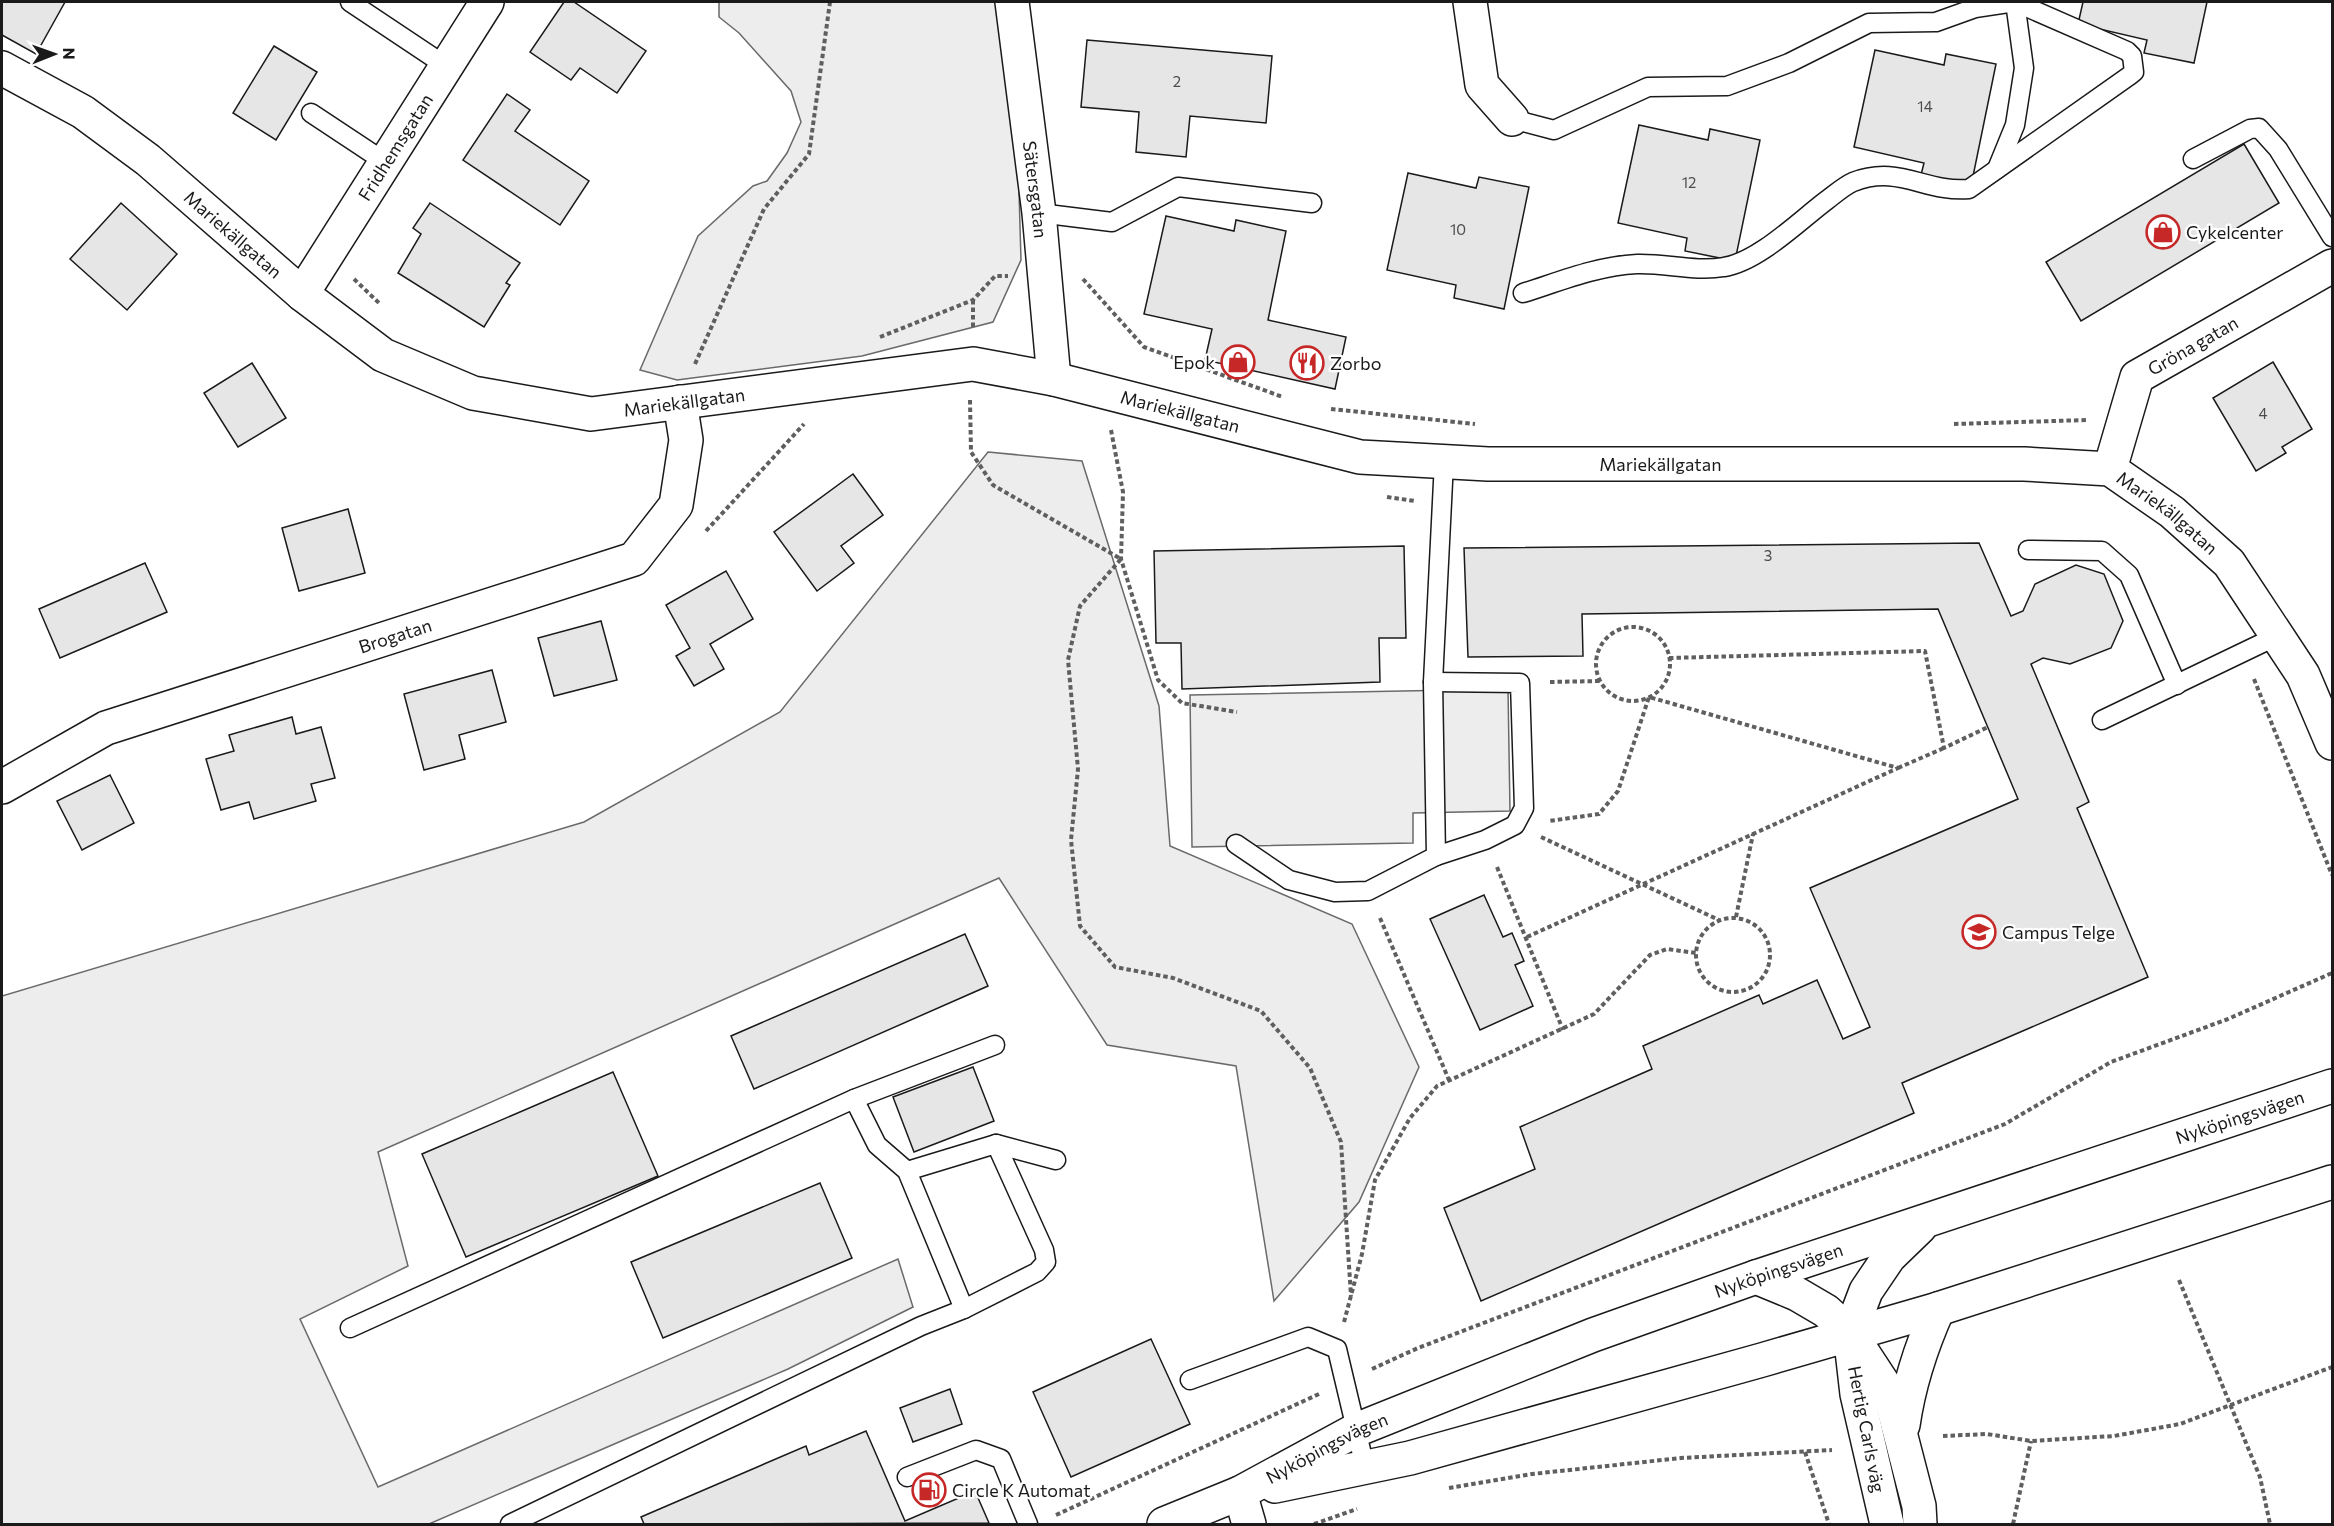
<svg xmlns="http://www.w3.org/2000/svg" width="2334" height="1526" font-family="Commissioner,sans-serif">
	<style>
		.built { fill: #ededed; stroke: #6a6a6a; stroke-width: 1.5 }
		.building { fill: #e6e6e6; stroke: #1a1a1a; stroke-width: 1.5 }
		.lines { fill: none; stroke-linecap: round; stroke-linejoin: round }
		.lane-casing { stroke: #1a1a1a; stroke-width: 21 }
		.street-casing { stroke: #1a1a1a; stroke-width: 36 }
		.secondary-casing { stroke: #1a1a1a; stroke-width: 36 }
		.path { stroke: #5f5f5f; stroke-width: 4; stroke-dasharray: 4.5 3; stroke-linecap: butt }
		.lane { stroke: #fff; stroke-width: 18 }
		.street { stroke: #fff; stroke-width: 33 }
		.secondary { stroke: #fff; stroke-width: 33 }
		.labels { text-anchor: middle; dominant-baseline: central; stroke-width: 4.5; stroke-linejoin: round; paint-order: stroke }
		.number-label { font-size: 15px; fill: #4d4d4d }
		.street-label { font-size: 18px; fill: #1a1a1a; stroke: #fff }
		.poi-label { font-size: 18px; fill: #1a1a1a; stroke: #fff; text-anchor: start }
	</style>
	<rect width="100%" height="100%" fill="#fff"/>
	<g class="built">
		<path d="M719,2h285l12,87 5,171 -28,62 -131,34 -185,24 -37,-10 58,-134 55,-50 14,-5 20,-28 14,-31 -10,-31 -52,-58 -20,-16z"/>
		<path d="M988,452l94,9 77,245 11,140 182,78 67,143 -60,135 -85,99 -38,-235 -129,-21 -108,-167 -621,274 30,114 -108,53 78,168 520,-228 15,48 -125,62 -359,155h-427v-528l582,-174 196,-110z"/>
		<path d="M1508,689l2,122 -97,2v30l-221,4 -2,-152z"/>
	</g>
	<g class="building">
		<path d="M2,2h63l-29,52 -34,-19z"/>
		<path d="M564,2h10l72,49 -29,42 -37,-25 -9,12 -41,-28z"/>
		<path d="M2083,2h124l-13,61 -50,-10 3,-13 -69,-16z"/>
		<path d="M1087,40l185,16 -6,67 -76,-7 -4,41 -50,-5 3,-40 -58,-5z"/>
		<path d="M274,46l43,26 -41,68 -43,-27z"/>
		<path d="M1875,50l69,15 2,-11 50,10 -25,122 -50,-11 3,-12 -70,-16z"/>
		<path d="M507,94l23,16 -15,21 74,50 -29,44 -97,-65z"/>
		<path d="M1639,125l69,15 2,-11 50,11 -25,121 -50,-10 2,-13 -69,-15z"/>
		<path d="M2244,144l35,59 -198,118 -35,-59z"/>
		<path d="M1408,173l68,15 3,-11 50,10 -25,122 -50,-11 2,-13 -69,-15z"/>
		<path d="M121,203l56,51 -50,56 -57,-51z"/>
		<path d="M430,203l90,60 -14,20 4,2 -26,42 -86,-54 23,-39 -8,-6z"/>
		<path d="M1166,216l68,15 2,-11 50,11 -18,89 78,17 -11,52 -130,-29 7,-31 -68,-15z"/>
		<path d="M2273,362l39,67 -30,18 4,6 -30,18 -43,-73z"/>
		<path d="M252,363l34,55 -48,29 -34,-54z"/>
		<path d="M853,474l30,41 -42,31 13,17 -37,28 -43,-59z"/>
		<path d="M348,509l17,64 -66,18 -17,-63z"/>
		<path d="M1979,543l32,73 12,-5 12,-27 41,-19 28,9 19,47 -12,27 -41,16 -27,-6 -12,6 58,138 -12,6 71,169 -246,106 12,30 -433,188 -37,-93 91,-39 -15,-42 132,-58 -9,-23 116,-51 4,9 54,-24 26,59 27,-12 -60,-139 208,-89 -80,-190 -356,5 1,42 -115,1 -4,-109z"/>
		<path d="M1404,546l2,92h-27l1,44 -198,7 -1,-46h-25l-2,-92z"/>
		<path d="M145,563l22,49 -107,46 -21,-49z"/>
		<path d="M726,571l27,48 -43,25 14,25 -30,17 -18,-30 14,-8 -24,-43z"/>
		<path d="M601,621l16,59 -63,16 -16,-58z"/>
		<path d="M492,670l14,52 -47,13 6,24 -41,11 -20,-76z"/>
		<path d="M292,717l4,17 25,-7 14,51 -24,6 5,17 -62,18 -5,-17 -28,8 -15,-51 28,-8 -5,-16z"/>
		<path d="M110,775l24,48 -52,27 -25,-49z"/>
		<path d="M1484,895l19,42 9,-4 12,28 -9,4 18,41 -53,24 -50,-111z"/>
		<path d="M965,934l23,52 -234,103 -23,-53z"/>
		<path d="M973,1067l21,54 -80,31 -21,-55z"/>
		<path d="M613,1072l45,104 -192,81 -44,-103z"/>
		<path d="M820,1183l32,75 -189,80 -32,-76z"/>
		<path d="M1151,1339l39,85 -119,53 -38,-85z"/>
		<path d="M950,1389l12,35 -49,18 -13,-34z"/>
		<path d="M866,1431l39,90 70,-30 14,32 -345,1 -3,-7 165,-71 3,9z"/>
	</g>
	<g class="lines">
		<defs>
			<g id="lane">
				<path d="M350,2l96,64"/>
				<path d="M311,113l74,49"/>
				<path d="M1512,119l42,11 94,-43 79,-1 62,-23 80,-40 67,-1 39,-14 40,-6 112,49 5,5 2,16 -5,4 -160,113c-44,4 -70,-25 -116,-7 -9,4 -18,12 -26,18 -28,21 -69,62 -103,67 -29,5 -58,-4 -87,-3 -40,2 -76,17 -114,29"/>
				<path d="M2193,159l57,-30 9,-1 19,21 54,88"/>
				<path d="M1997,169l18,-44 9,-57 -9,-66"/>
				<path d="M1039,213l73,9 66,-35 134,16"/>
				<path d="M2028,550l74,1 27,24 48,110"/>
				<path d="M1433,682l87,1 4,125 -9,17 -30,15 -49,16"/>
				<path d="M2102,720l175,-84"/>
				<path d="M1236,844l53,36 46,12 33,-1 68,-35 -3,-174 11,-220"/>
				<path d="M854,1099l141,-54"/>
				<path d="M996,1144l60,16"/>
				<path d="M907,1171l89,-27 48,106 2,12 -9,10 -73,37"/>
				<path d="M350,1328l504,-229 23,46 30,26 57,138 -43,17 -411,198"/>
				<path d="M1190,1380l118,-43 29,12 28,118"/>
				<path d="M907,1477l69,-27 25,9 27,65"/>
			</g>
			<g id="street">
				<path d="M1470,2l12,83 30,34"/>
				<path id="s1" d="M302,294l185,-292"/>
				<path id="s2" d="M2110,469l27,-92 195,-111"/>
				<path id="s3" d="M2,787l104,-59 528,-169 42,-54 10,-65 -6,-38"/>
				<path d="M1240,1493l9,31"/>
			</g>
			<g id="secondary">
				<path id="s4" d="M1012,2l27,211 15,166"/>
				<path id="s5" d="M2,68l81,44 65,48 154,134 81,61 90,38 118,21 382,-50 81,15 306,78 128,7h536l86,5 62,43 57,51 74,112 29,68"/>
				<path d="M1756,1277l41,17 29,17 24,22 40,61 29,112 1,18"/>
				<path d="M1903,1425c6,-42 18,-78 35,-116"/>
				<path d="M1275,1486l135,-28 352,-98 176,-51 394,-127"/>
				<path id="s6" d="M1164,1524l76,-31 116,-63 237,-95 163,-58 576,-191"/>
				<path d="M1887,1524l-30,-130 -7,-61 16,-42 23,-34 31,-30"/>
			</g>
		</defs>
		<use href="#lane" class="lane-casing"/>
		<use href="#street" class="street-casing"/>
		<use href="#secondary" class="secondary-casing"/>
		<g class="path">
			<path d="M354,279l25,24"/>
			<path d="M1083,279l61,68 139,50"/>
			<path d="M973,327v-27"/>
			<path d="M880,337l93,-37 22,-24h13"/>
			<path d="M695,364l69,-155 45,-55 21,-152"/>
			<path d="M970,400l1,52 22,33 128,74 -41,47 -12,54 10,109 -7,71 9,86 35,41 58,11 88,33 49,57 31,74 10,154"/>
			<path d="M1331,409l144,15"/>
			<path d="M1954,424l133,-4"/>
			<path d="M1111,430l12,62 -2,67 37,121 24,23 55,9"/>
			<path d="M1387,497l28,4"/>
			<path d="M706,531l98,-107"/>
			<circle cx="1633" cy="664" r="37"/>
			<path d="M1669,658l256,-7 19,97 44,-21"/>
			<path d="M2254,679l78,196"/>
			<path d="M1550,682l50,-1"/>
			<path d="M1898,768l46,-20"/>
			<path d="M1541,837l178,83"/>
			<path d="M1497,867l66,163"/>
			<path d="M1736,917l17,-83"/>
			<circle cx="1733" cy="955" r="37"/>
			<path d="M1380,918l69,162"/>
			<path d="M1527,937l371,-169 -249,-71 -31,94 -19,23 -50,7"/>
			<path d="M2179,1280l81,197 10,47"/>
			<path d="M1344,1322l18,-68 13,-74 35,-62 27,-32 157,-72 56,-59 17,-6 29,4"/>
			<path d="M1372,1369l46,-21 587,-224 106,-62 117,-43 104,-46"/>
			<path d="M1943,1436l44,-2 44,7 83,-5 66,-12 152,-57"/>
			<path d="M1805,1452l24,72"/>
			<path d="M1449,1488l83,-14 149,-16 151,-8"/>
			<path d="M1056,1515l263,-121"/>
			<path d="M1314,1524l43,-15"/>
			<path d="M2013,1524l18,-83"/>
		</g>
		<use href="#lane" class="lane"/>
		<use href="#street" class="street"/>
		<use href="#secondary" class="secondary"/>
	</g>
	<defs>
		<symbol id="shop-ring" viewBox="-11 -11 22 22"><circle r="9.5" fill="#fff" stroke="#c62828" stroke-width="1.5"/><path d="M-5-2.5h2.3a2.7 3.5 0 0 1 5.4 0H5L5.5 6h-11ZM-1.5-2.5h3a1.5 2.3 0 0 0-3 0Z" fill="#c62828"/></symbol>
		<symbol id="restaurant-ring" viewBox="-11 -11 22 22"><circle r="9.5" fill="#fff" stroke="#c62828" stroke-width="1.5"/><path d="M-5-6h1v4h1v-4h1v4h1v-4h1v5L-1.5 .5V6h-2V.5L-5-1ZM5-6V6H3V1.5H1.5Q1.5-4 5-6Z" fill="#c62828"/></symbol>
		<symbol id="university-ring" viewBox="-11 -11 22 22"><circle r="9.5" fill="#fff" stroke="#c62828" stroke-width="1.5"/><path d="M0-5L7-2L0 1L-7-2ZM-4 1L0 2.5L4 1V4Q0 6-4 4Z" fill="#c62828"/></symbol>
		<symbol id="fuel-ring" viewBox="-11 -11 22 22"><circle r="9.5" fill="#fff" stroke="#c62828" stroke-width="1.5"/><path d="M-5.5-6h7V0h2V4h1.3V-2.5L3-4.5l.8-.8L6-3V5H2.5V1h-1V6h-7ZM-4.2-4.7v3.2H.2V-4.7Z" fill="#c62828"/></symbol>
	</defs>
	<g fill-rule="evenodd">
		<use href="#shop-ring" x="2144" y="213" width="38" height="38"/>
		<use href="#shop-ring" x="1219" y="343" width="38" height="38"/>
		<use href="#restaurant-ring" x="1288" y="344" width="38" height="38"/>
		<use href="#university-ring" x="1960" y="913" width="38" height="38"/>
		<use href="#fuel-ring" x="910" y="1471" width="38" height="38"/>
	</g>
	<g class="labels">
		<g class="number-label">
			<text x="1177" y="81">2</text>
			<text x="1925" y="106">14</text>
			<text x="1689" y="182">12</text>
			<text x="1458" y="229">10</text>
			<text x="2263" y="413">4</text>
			<text x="1768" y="555">3</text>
		</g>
		<g class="street-label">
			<text stroke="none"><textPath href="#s1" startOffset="174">Fridhemsgatan</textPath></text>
			<text stroke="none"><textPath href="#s4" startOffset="189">Sätersgatan</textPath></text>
			<text stroke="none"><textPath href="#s5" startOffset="286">Mariekällgatan</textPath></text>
			<text stroke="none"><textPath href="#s2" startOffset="160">Gröna gatan</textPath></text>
			<text stroke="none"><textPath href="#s5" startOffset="790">Mariekällgatan</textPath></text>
			<text stroke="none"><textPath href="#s5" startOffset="1294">Mariekällgatan</textPath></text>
			<text stroke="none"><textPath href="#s5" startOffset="1780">Mariekällgatan</textPath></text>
			<text stroke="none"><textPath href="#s5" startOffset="2302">Mariekällgatan</textPath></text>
			<text stroke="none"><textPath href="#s3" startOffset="423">Brogatan</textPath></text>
			<text stroke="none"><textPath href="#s6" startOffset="1152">Nyköpingsvägen</textPath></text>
			<text stroke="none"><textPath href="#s6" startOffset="666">Nyköpingsvägen</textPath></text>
			<text transform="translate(1867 1429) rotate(79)">Hertig Carls väg</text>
			<text stroke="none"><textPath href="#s6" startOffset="180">Nyköpingsvägen</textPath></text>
		</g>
		<g class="poi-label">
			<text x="2186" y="232">Cykelcenter</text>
			<text x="1215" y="362" text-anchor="end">Epok</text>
			<text x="1330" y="363">Zorbo</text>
			<text x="2002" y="932">Campus Telge</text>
			<text x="952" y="1490">Circle K Automat</text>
		</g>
	</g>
	<rect width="2334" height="1526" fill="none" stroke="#1a1a1a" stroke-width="6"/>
	<g transform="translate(54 54) rotate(89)" stroke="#ffffff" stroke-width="4.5" paint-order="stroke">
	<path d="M0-4.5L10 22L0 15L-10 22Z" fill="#1a1a1a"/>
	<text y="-9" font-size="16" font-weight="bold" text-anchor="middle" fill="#1a1a1a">N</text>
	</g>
</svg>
